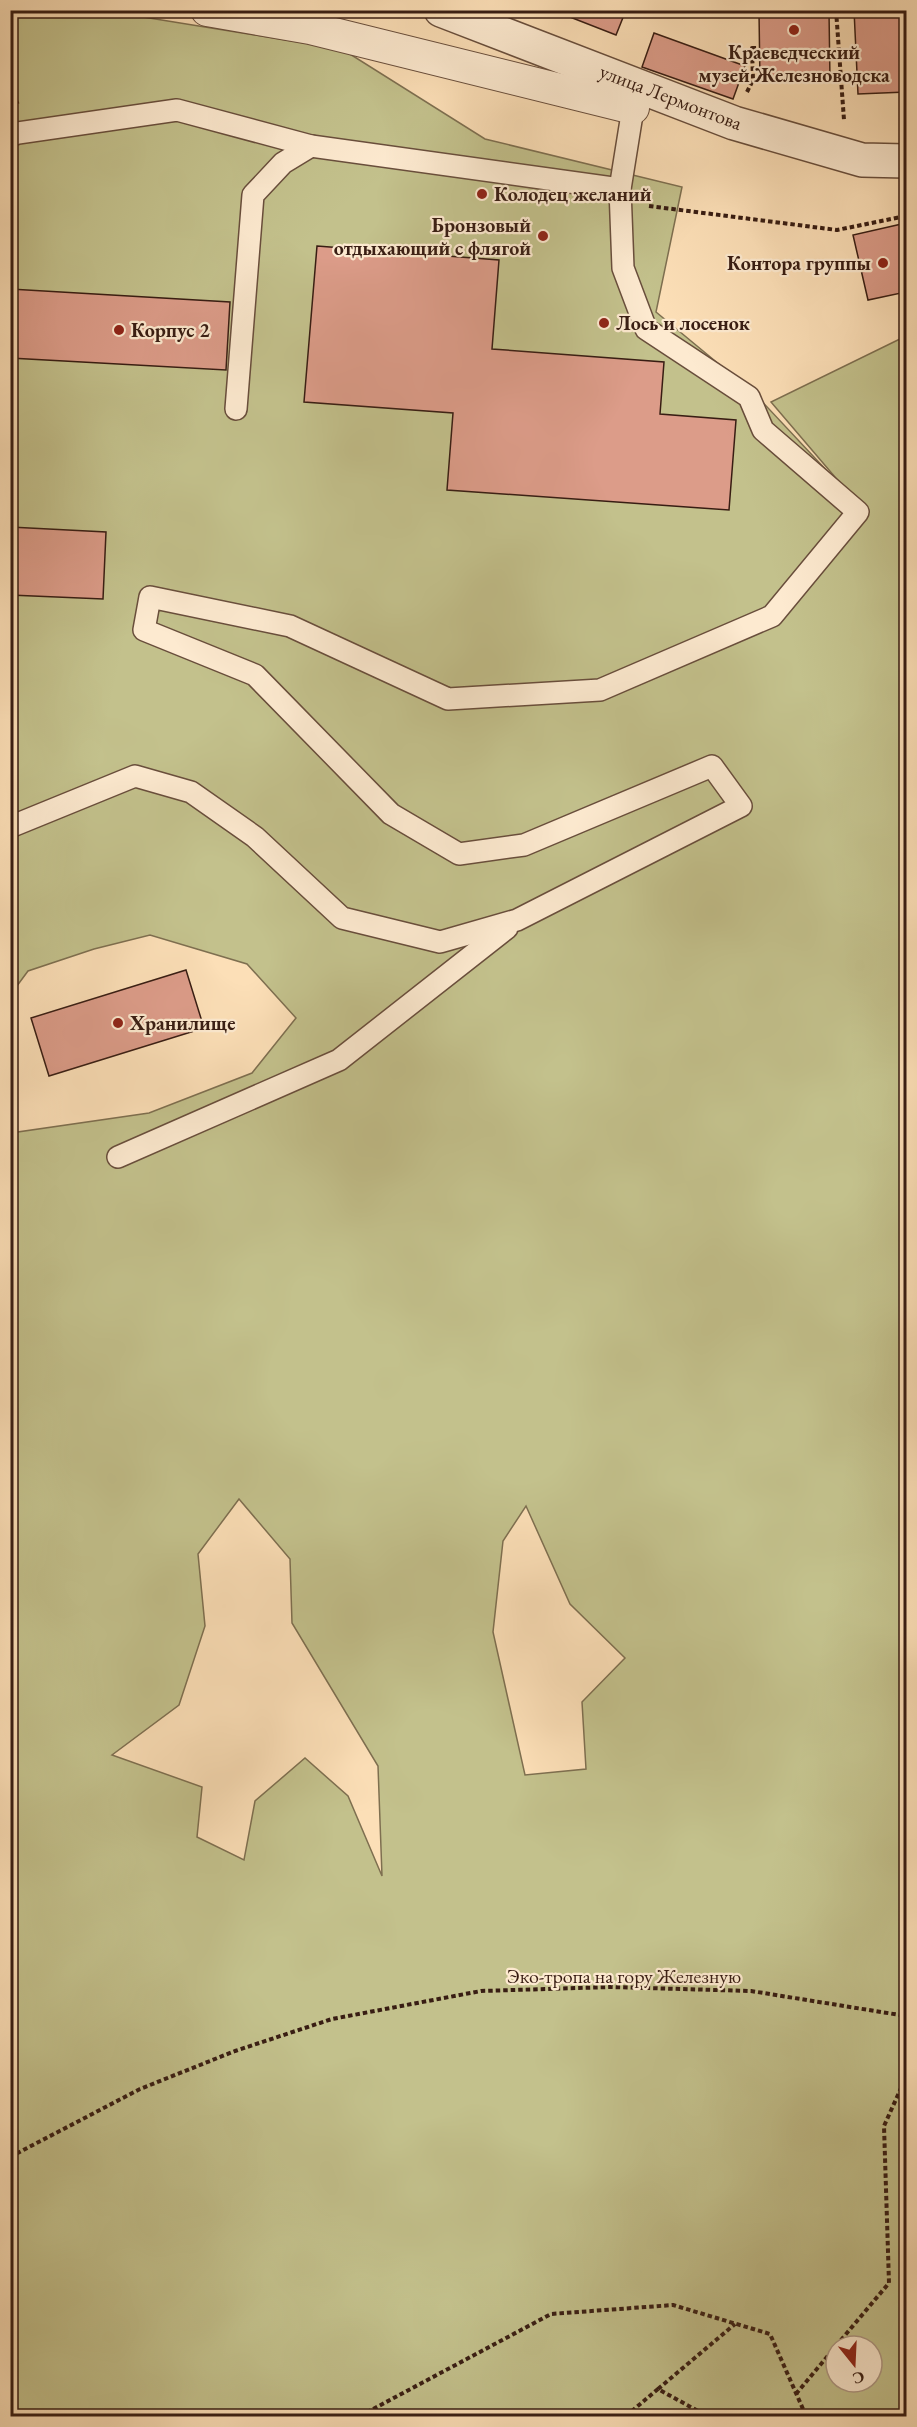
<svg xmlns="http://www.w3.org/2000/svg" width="917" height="2427" font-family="'EB Garamond',serif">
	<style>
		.green { fill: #c3c18c; stroke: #7e6f50; stroke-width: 1.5; fill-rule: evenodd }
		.building { fill: #dc9c89; stroke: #381d13; stroke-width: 1.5 }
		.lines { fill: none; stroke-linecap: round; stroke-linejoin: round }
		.service-casing { stroke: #694e3c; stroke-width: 24 }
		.pedestrian-casing { stroke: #694e3c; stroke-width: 34 }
		.minor-casing { stroke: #694e3c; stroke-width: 36 }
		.path { stroke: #381d13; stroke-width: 4; stroke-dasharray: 4.5 3; stroke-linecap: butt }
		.service { stroke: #fdead0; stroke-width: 21 }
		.pedestrian { stroke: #fdead0; stroke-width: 32 }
		.minor { stroke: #fdead0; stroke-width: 33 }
		.poi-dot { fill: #8f2418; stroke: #fdead0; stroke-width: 2 }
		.labels { text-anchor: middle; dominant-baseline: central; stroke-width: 4.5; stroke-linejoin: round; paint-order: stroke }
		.poi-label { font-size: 20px; font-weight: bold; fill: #381d13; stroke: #fdead0; text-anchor: start }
		.street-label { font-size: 20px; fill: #381d13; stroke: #fdead0 }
	</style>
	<rect width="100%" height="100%" fill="#fcdfb7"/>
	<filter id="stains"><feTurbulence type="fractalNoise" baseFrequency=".00333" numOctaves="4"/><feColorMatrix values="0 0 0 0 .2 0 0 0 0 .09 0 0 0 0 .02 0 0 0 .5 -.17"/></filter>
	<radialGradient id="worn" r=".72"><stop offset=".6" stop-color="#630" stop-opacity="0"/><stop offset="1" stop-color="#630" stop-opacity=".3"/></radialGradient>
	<path class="green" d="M11,11h95l236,38 143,90 197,48 -26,125 99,82 103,110 -87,-102 135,-66v2080h-895v-1283l138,-20 103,-40 44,-55 -49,-54 -97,-29 -56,14 -66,22 -17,23zM239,1499l51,60 2,64 86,143 4,110 -34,-80 -43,-38 -50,43 -11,59 -47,-23 5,-50 -90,-32 67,-50 26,-79 -7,-72zM526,1506l44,98 55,54 -43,44 4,67 -61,6 -32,-143 10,-91zM836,2346h36v36h-36z"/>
	<g class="building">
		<path d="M552,10h74l-10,25z"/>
		<path d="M854,10h52v82l-48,2z"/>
		<path d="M829,11l1,70 -70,1 -1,-70z"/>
		<path d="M654,33l91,33 -12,33 -91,-32z"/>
		<path d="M906,223v69l-38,8 -15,-65z"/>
		<path d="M317,246l182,14 -7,89 172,13 -4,52 76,6 -7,90 -282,-20 6,-77 -149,-11z"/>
		<path d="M10,289l220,13 -4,68 -216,-12z"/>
		<path d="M10,527l96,5 -3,67 -93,-4z"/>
		<path d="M186,970l18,58 -155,48 -18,-58z"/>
	</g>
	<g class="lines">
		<defs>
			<g id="service">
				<path d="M10,136l8,-3 159,-23 134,36 309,43"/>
				<path d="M236,409l17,-214 30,-32 28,-17"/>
				<path d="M10,827l125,-51 56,16 64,45 87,81 98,24 77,-22 224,-114 -29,-40 -188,79 -65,9 -68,-40 -136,-139 -111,-45 6,-33 140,29 158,73 152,-9 172,-74 86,-104 -95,-82 -14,-33 -103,-68 -23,-61 -3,-79 13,-81 9,-11"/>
				<path d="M118,1157l221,-97 168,-132"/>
			</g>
			<path id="pedestrian" d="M207,10l103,18 323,80"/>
			<path id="minor" d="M441,10l293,113 128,37 44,1"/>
		</defs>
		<use href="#service" class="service-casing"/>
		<use href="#pedestrian" class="pedestrian-casing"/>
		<use href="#minor" class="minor-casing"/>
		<g class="path">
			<path d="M836,10l8,110"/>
			<path d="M10,86l8,19"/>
			<path d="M747,92l6,-12 -1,-32h7"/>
			<path d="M649,206l188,24 69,-14"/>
			<path d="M10,2157l130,-68 95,-38 97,-32 149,-28 130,-4 140,4 155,25"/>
			<path d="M836,2346l53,-63 -5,-157 22,-49"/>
			<path d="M658,2389l77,-65"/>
			<path d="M796,2394l40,-48"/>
			<path d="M360,2416l191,-102 122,-9 97,29 33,75 -1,7"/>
			<path d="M626,2416l32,-27 49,27"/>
		</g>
		<use href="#service" class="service"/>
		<use href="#pedestrian" class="pedestrian"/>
		<use href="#minor" class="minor"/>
	</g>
	<g class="poi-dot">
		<circle cx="794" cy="30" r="6"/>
		<circle cx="482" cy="194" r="6"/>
		<circle cx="543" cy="236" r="6"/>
		<circle cx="883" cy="263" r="6"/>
		<circle cx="604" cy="323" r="6"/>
		<circle cx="119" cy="330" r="6"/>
		<circle cx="118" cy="1023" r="6"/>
	</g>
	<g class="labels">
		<g class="poi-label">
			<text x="794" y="52" text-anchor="middle">Краеведческий<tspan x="794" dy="23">музей Железноводска</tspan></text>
			<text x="494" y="194">Колодец желаний</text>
			<text x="531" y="225" text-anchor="end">Бронзовый<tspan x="531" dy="23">отдыхающий с флягой</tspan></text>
			<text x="871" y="263" text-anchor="end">Контора группы</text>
			<text x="616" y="323">Лось и лосенок</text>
			<text x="131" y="330">Корпус 2</text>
			<text x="130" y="1023">Хранилище</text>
		</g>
		<g class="street-label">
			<text transform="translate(671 97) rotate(21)">улица Лермонтова</text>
			<text x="624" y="1976">Эко-тропа на гору Железную</text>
		</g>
	</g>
	<rect width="917" height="2427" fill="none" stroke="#fcdfb7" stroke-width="36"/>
	<rect x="12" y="12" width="893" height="2403" fill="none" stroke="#381d13" stroke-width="3"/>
	<rect x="18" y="18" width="881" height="2391" fill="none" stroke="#381d13" stroke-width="1.5"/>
	<g transform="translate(854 2364) rotate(162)"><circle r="28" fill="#fdead0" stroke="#ae9884" stroke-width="1.5"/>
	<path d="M0-4.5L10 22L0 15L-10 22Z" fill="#8f2418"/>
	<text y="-9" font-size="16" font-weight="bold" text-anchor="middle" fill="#381d13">С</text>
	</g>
	<rect width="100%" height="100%" filter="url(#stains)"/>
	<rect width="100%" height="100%" fill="url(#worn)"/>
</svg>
